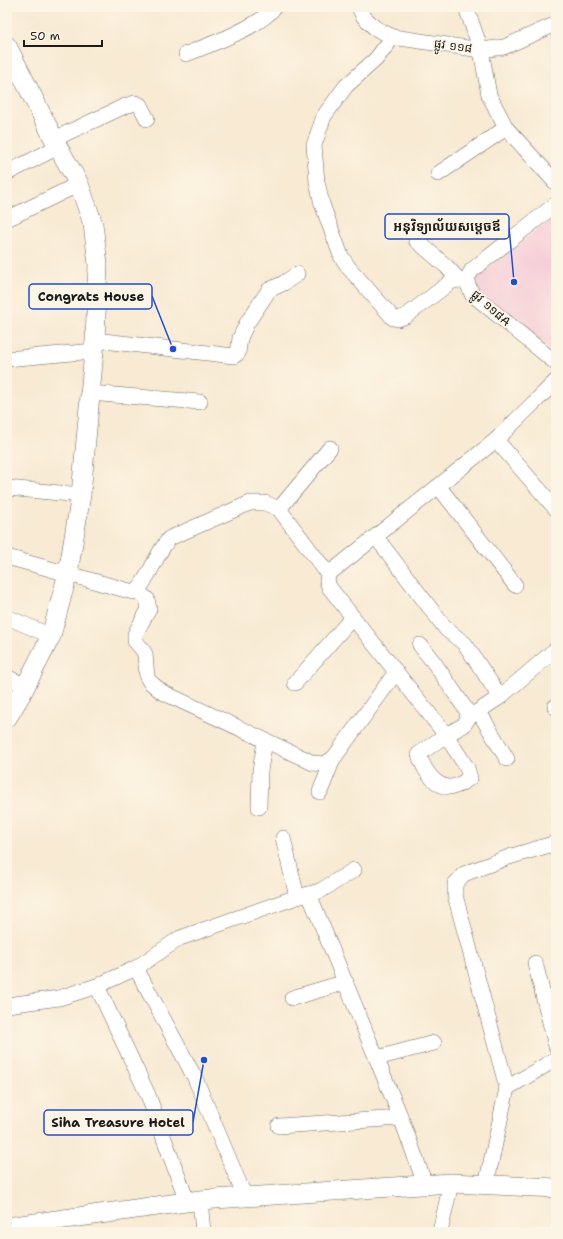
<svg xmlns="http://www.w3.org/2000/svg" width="563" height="1239" font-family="'Shantell Sans','Noto Sans Khmer',sans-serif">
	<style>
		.built { fill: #f6cfd8 }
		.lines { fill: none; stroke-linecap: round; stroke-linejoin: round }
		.minor-casing { stroke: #69645c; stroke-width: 16 }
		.major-casing { stroke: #69645c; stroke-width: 20 }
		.minor { stroke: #fff; stroke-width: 15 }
		.major { stroke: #fff; stroke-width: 19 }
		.labels { text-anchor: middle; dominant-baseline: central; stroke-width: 3.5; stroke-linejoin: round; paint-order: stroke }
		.street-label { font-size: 12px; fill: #1c1c1c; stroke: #fcf5e5 }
		.leader { fill: none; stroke: #1d4ed8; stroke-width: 1.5 }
		.callout-dot { fill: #1d4ed8; stroke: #fcf5e5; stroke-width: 1.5 }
		.callout { fill: #fcf5e5; stroke: #1d4ed8; stroke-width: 1.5 }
		.callout-label { font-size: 13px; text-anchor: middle; font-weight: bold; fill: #1c1c1c }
	</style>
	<rect width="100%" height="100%" fill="#fcf5e5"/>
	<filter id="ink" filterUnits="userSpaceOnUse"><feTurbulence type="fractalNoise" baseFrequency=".025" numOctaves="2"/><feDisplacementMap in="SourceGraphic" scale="8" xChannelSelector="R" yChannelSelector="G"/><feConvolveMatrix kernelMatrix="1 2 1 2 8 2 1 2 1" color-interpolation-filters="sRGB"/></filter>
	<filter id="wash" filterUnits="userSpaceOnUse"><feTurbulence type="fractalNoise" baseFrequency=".012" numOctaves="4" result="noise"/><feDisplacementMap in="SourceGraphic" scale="16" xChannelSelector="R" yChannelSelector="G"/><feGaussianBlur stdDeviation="0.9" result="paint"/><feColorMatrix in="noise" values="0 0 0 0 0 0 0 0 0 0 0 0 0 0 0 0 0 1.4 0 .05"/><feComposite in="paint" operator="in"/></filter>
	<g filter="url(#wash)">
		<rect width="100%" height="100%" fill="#f8ead3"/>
		<path class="built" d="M556,215v139l-79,-59 -4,-17z"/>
	</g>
	<g filter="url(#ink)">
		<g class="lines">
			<defs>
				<g id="minor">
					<path d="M359,7l4,9 12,12 18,9 88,13 23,-3 52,-23"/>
					<path d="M466,7l15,43 8,45 17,33 50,55"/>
					<path d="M393,37l-17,22 -30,27 -22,30 -10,29 3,37 5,22 19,52 8,12 44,50 5,1 8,-3 46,-35 7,-1h7"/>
					<path d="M186,54c21,-8 77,-28 88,-47"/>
					<path d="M54,139l71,-33 10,-3 5,2 7,14"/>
					<path d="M7,173l51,-26"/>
					<path d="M438,174l68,-46"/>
					<path d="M556,204l-84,66 -6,10 6,14 84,69"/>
					<path d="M7,219l72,-35"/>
					<path d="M416,240l30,26 13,14"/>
					<path d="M95,340l139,16 4,-3 2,-15 7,-15 22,-33 15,-7 13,-9"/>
					<path d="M7,359l87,-8"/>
					<path d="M89,393l111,9"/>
					<path d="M496,440l60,69"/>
					<path d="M439,487l76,98"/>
					<path d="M7,488l74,7"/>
					<path d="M279,509l51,-61"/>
					<path d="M376,537l70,92 19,15 35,53"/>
					<path d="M7,557l126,35c13,-4 24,-42 37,-54l80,-35h15l14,6 46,61 4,2"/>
					<path d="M329,572l-2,8 2,7 117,148 21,33 3,10c-5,3 -9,6 -14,8 -19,6 -33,-17 -37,-32l27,-19 18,-10 4,-7 -1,-7 -32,-47 -15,-19"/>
					<path d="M329,572l6,-3 161,-129 60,-59"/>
					<path d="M137,591l10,8 2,10 -14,25v7l7,8 3,5 2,23 3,5 12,10 141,66 10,5 10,1 10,-5"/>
					<path d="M7,617l44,19"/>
					<path d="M7,677l19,9"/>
					<path d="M295,683l57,-65"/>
					<path d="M555,707l1,-1"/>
					<path d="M479,712l28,47"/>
					<path d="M468,718l32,-21 56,-48"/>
					<path d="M320,792l13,-33 63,-87"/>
					<path d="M259,807l1,-36 5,-30"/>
					<path d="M283,838l14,59"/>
					<path d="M309,894l11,-3 34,-21"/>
					<path d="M535,963l21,83"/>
					<path d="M136,968l59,110 50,119"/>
					<path d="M97,986l51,109 39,106"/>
					<path d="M292,998l54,-16"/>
					<path d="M7,1005l52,-7 38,-12 39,-18 44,-30 117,-41 12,-3 92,224 24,66"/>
					<path d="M377,1058l57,-15"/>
					<path d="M507,1088l49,-29"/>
					<path d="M279,1126l122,-8"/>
					<path d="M486,1185l21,-97 -52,-193v-11l9,-10 45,-17 47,-14"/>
					<path d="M200,1200l3,32"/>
					<path d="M440,1232l11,-49"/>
				</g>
				<g id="major">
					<path d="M7,46l51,101 21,37 14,40 5,40 -3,76 -14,155 -13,78 -17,63 -29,57 -15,25"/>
					<path d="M7,1227l193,-27 251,-17 105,5"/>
				</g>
			</defs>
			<use href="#minor" class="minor-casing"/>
			<use href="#major" class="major-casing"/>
			<use href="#minor" class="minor"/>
			<use href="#major" class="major"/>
		</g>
	</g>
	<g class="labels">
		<g class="street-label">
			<text transform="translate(453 46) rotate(8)">ផ្លូវ ១១៨</text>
			<text transform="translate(491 308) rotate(42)">ផ្លូវ ១១៨A</text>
		</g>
	</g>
	<path class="leader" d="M514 282L509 227M173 349L152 296M204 1060L193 1122"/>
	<g class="callout-dot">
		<circle cx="514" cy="282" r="4"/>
		<circle cx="173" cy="349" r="4"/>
		<circle cx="204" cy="1060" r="4"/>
	</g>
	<g class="callout">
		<rect x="385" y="214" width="124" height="25" rx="4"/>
		<rect x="29" y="284" width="123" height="25" rx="4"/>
		<rect x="44" y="1110" width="149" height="25" rx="4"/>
	</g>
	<g class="callout-label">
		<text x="447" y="231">អនុវិទ្យាល័យសម្តេចឪ</text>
		<text x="91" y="301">Congrats House</text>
		<text x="118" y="1127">Siha Treasure Hotel</text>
	</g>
	<rect width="563" height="1239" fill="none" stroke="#fcf5e5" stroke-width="24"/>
	<path d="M24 40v6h78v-6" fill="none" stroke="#1c1c1c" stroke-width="2"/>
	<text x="30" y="40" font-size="12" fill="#1c1c1c" stroke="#fcf5e5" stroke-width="3" paint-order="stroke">50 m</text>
</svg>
